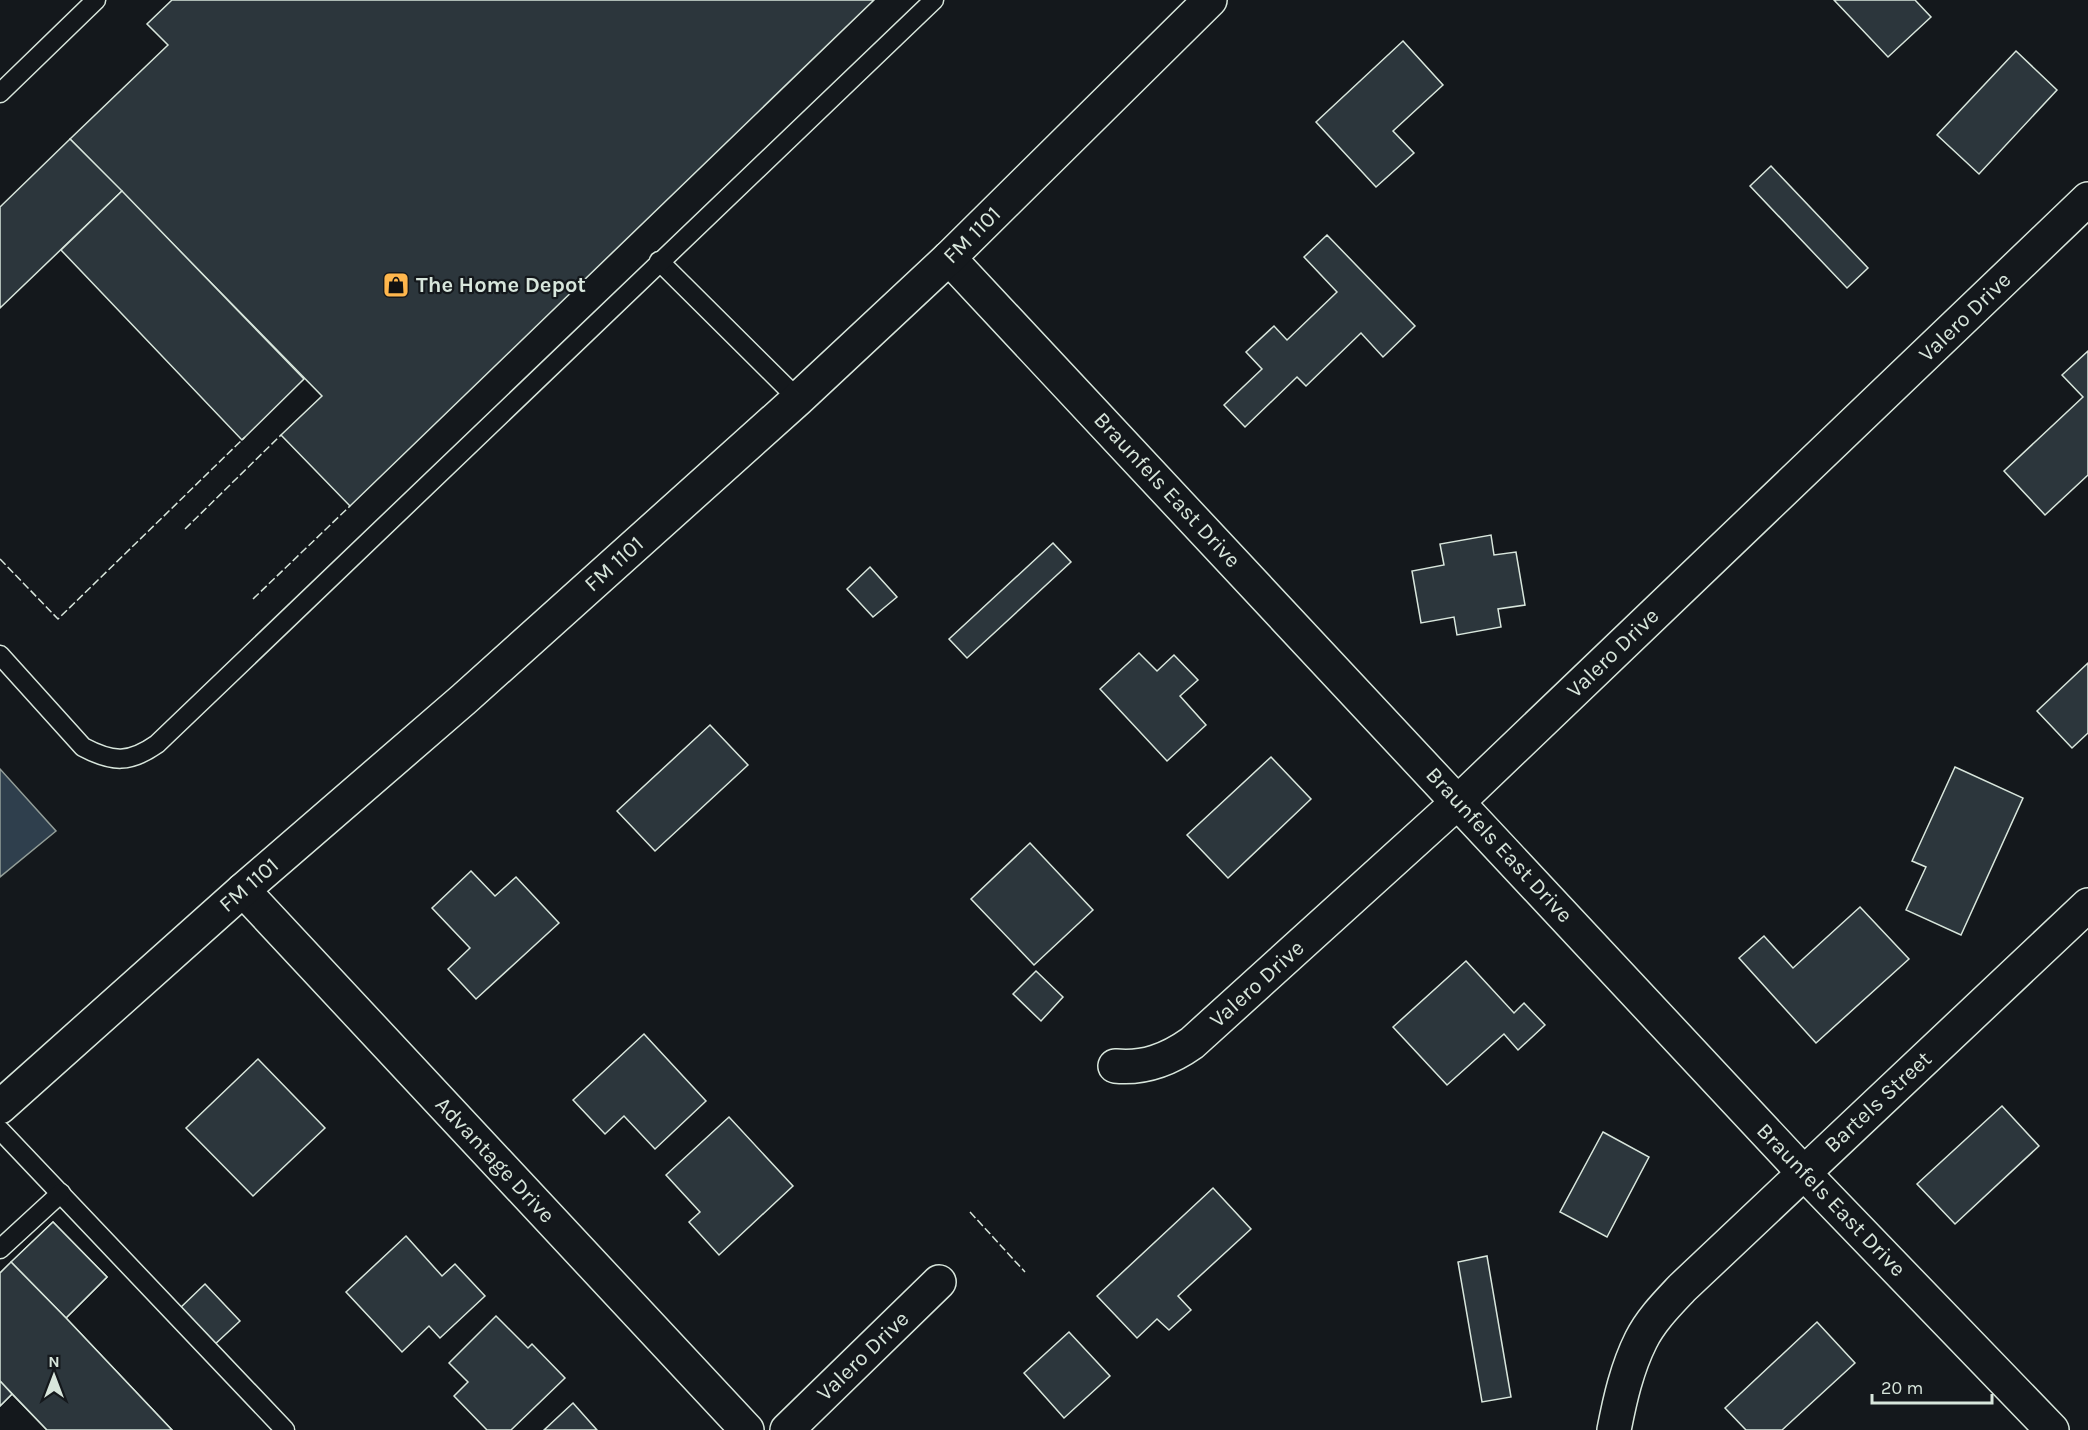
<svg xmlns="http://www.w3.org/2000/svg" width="2088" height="1430" font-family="Karla,sans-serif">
	<rect width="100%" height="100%" fill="#14181c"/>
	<polygon fill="#2f3f4d" stroke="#939e99" stroke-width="1.5" points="0,769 56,831 0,877"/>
	<g fill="#2c363c" stroke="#d8e6dc" stroke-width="1.5">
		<polygon points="172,0 874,0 350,506 281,435 322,396 70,139 168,45 147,24"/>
		<polygon points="1834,0 1915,0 1931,17 1888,57"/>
		<polygon points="1403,41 1443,85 1393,131 1414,153 1376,187 1316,122"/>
		<polygon points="2016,51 2057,90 1979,174 1937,135"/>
		<polygon points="70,139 122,191 0,308 0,207"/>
		<polygon points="1771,166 1868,268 1847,288 1750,186"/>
		<polygon points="122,191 304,379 242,440 61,250"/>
		<polygon points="1327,235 1415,326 1383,357 1361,333 1306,386 1297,377 1245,427 1224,405 1262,369 1246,352 1274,326 1287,340 1337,292 1304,257"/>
		<polygon points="2088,351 2088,475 2045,515 2004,471 2083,397 2062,375"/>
		<polygon points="1491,535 1494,555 1516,552 1525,605 1498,609 1501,627 1457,635 1454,617 1421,623 1412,571 1444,565 1440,544"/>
		<polygon points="1053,543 1071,562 967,658 949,639"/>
		<polygon points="870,567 897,597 873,617 847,589"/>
		<polygon points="1139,653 1157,671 1174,655 1198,680 1180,696 1206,725 1167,761 1100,689"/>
		<polygon points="2088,663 2088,733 2072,748 2037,711"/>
		<polygon points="710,725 748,765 655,851 617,811"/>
		<polygon points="1271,757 1311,799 1228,878 1187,835"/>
		<polygon points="1955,767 2023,798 1961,935 1906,910 1926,867 1912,861"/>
		<polygon points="1030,843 1093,910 1034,965 971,899"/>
		<polygon points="471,871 495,896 516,877 559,923 476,999 448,969 470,948 432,908"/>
		<polygon points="1860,907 1909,959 1816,1043 1739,958 1764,936 1793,968"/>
		<polygon points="1466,961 1514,1013 1524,1003 1545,1025 1518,1050 1504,1034 1447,1085 1393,1027"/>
		<polygon points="1036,971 1063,997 1041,1021 1013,994"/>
		<polygon points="644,1034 706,1101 655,1149 624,1116 605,1134 573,1100"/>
		<polygon points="258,1059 325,1128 253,1196 186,1128"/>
		<polygon points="2002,1106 2039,1146 1955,1224 1917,1184"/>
		<polygon points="729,1117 793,1186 719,1255 689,1222 700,1212 666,1175"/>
		<polygon points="1603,1132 1649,1157 1607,1237 1560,1212"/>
		<polygon points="1213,1188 1251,1229 1178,1296 1191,1310 1169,1330 1157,1319 1137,1338 1097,1296"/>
		<polygon points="53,1222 107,1277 66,1318 172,1430 47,1430 12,1394 0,1406 0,1273"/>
		<polygon points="53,1222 107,1277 66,1318 11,1262"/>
		<polygon points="406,1236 442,1276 455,1264 485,1296 440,1338 429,1326 402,1352 346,1292"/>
		<polygon points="1487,1256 1511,1397 1482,1402 1458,1262"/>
		<polygon points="11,1262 66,1318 172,1430 47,1430 0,1381 0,1273"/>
		<polygon points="205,1284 240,1321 213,1346 178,1310"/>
		<polygon points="496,1316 528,1348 532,1344 565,1378 511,1430 487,1430 454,1396 468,1382 449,1363"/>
		<polygon points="1817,1322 1855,1363 1782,1430 1746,1430 1725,1408"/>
		<polygon points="1069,1332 1110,1376 1064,1418 1024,1373"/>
		<polygon points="0,1381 12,1394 0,1406"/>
		<polygon points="573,1403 597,1430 544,1430"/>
	</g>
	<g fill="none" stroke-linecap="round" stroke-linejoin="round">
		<defs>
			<g id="service">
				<polyline points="0,93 96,0"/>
				<polyline points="659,261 798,399"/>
				<path d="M0,655L83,747C113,763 130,763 157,744L934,0"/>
				<polyline points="0,1130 285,1430"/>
				<polyline points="0,1249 61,1193"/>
			</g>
			<g id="minor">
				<polyline points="949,258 1803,1172 2052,1430"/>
				<polyline points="243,890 747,1430"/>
				<path d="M1115,1066C1144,1069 1168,1060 1192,1043L1459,801L2088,199"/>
				<polyline points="787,1430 939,1282"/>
				<path d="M1614,1430C1620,1399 1627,1368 1641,1340C1651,1320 1667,1304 1682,1288L2088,905"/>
			</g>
			<polyline id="secondary" points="0,1107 243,890 464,699 798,399 949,258 1210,0"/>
		</defs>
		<use href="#service" stroke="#d8e6dc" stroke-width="21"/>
		<use href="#minor" stroke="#d8e6dc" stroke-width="36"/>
		<use href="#secondary" stroke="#d8e6dc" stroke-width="36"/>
		<use href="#service" stroke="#14181c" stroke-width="18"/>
		<use href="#minor" stroke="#14181c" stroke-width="33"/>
		<use href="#secondary" stroke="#14181c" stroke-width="33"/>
		<g stroke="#d8e6dc" stroke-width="1.5" stroke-dasharray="8 3" stroke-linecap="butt">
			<polyline points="185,529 281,435"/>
			<polyline points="0,559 58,619 245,437"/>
			<polyline points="253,599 350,506"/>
			<polyline points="970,1212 1025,1272"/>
		</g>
	</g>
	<defs>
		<symbol id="shop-square" viewBox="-11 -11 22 22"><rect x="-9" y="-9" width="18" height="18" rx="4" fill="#ffb74d" stroke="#14181c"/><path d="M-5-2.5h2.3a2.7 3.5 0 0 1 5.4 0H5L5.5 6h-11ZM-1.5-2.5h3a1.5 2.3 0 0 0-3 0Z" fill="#111"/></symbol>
	</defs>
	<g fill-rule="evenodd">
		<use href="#shop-square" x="381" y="270" width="30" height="30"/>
	</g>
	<g text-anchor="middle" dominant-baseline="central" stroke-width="4.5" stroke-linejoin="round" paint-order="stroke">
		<g font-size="22" fill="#d8e6dc" stroke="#14181c">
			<text transform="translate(972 235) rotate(-45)">FM 1101</text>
			<text transform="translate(1965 317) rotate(-44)">Valero Drive</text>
			<text transform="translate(1167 490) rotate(47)">Braunfels East Drive</text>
			<text transform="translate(614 564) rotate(-42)">FM 1101</text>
			<text transform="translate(1613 653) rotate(-44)">Valero Drive</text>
			<text transform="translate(1499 845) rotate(47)">Braunfels East Drive</text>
			<text transform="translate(249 885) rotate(-41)">FM 1101</text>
			<text transform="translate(1257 984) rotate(-42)">Valero Drive</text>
			<text transform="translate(1878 1102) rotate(-43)">Bartels Street</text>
			<text transform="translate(495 1160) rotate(47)">Advantage Drive</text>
			<text transform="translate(1831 1200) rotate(46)">Braunfels East Drive</text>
			<text transform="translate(863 1356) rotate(-44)">Valero Drive</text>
		</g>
		<g font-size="22" font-weight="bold" fill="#d8e6dc" stroke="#14181c" text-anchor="start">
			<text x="416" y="285">The Home Depot</text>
		</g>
	</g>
	<g transform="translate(54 1376)" stroke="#14181c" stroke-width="4.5" paint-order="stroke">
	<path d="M0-4.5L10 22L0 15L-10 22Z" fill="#d8e6dc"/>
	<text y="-9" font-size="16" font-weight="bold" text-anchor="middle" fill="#d8e6dc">N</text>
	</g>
	<path d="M1872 1394v9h120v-9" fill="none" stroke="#d8e6dc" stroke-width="3"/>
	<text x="1881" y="1394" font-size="18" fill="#d8e6dc" stroke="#14181c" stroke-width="4.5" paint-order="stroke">20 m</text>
</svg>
